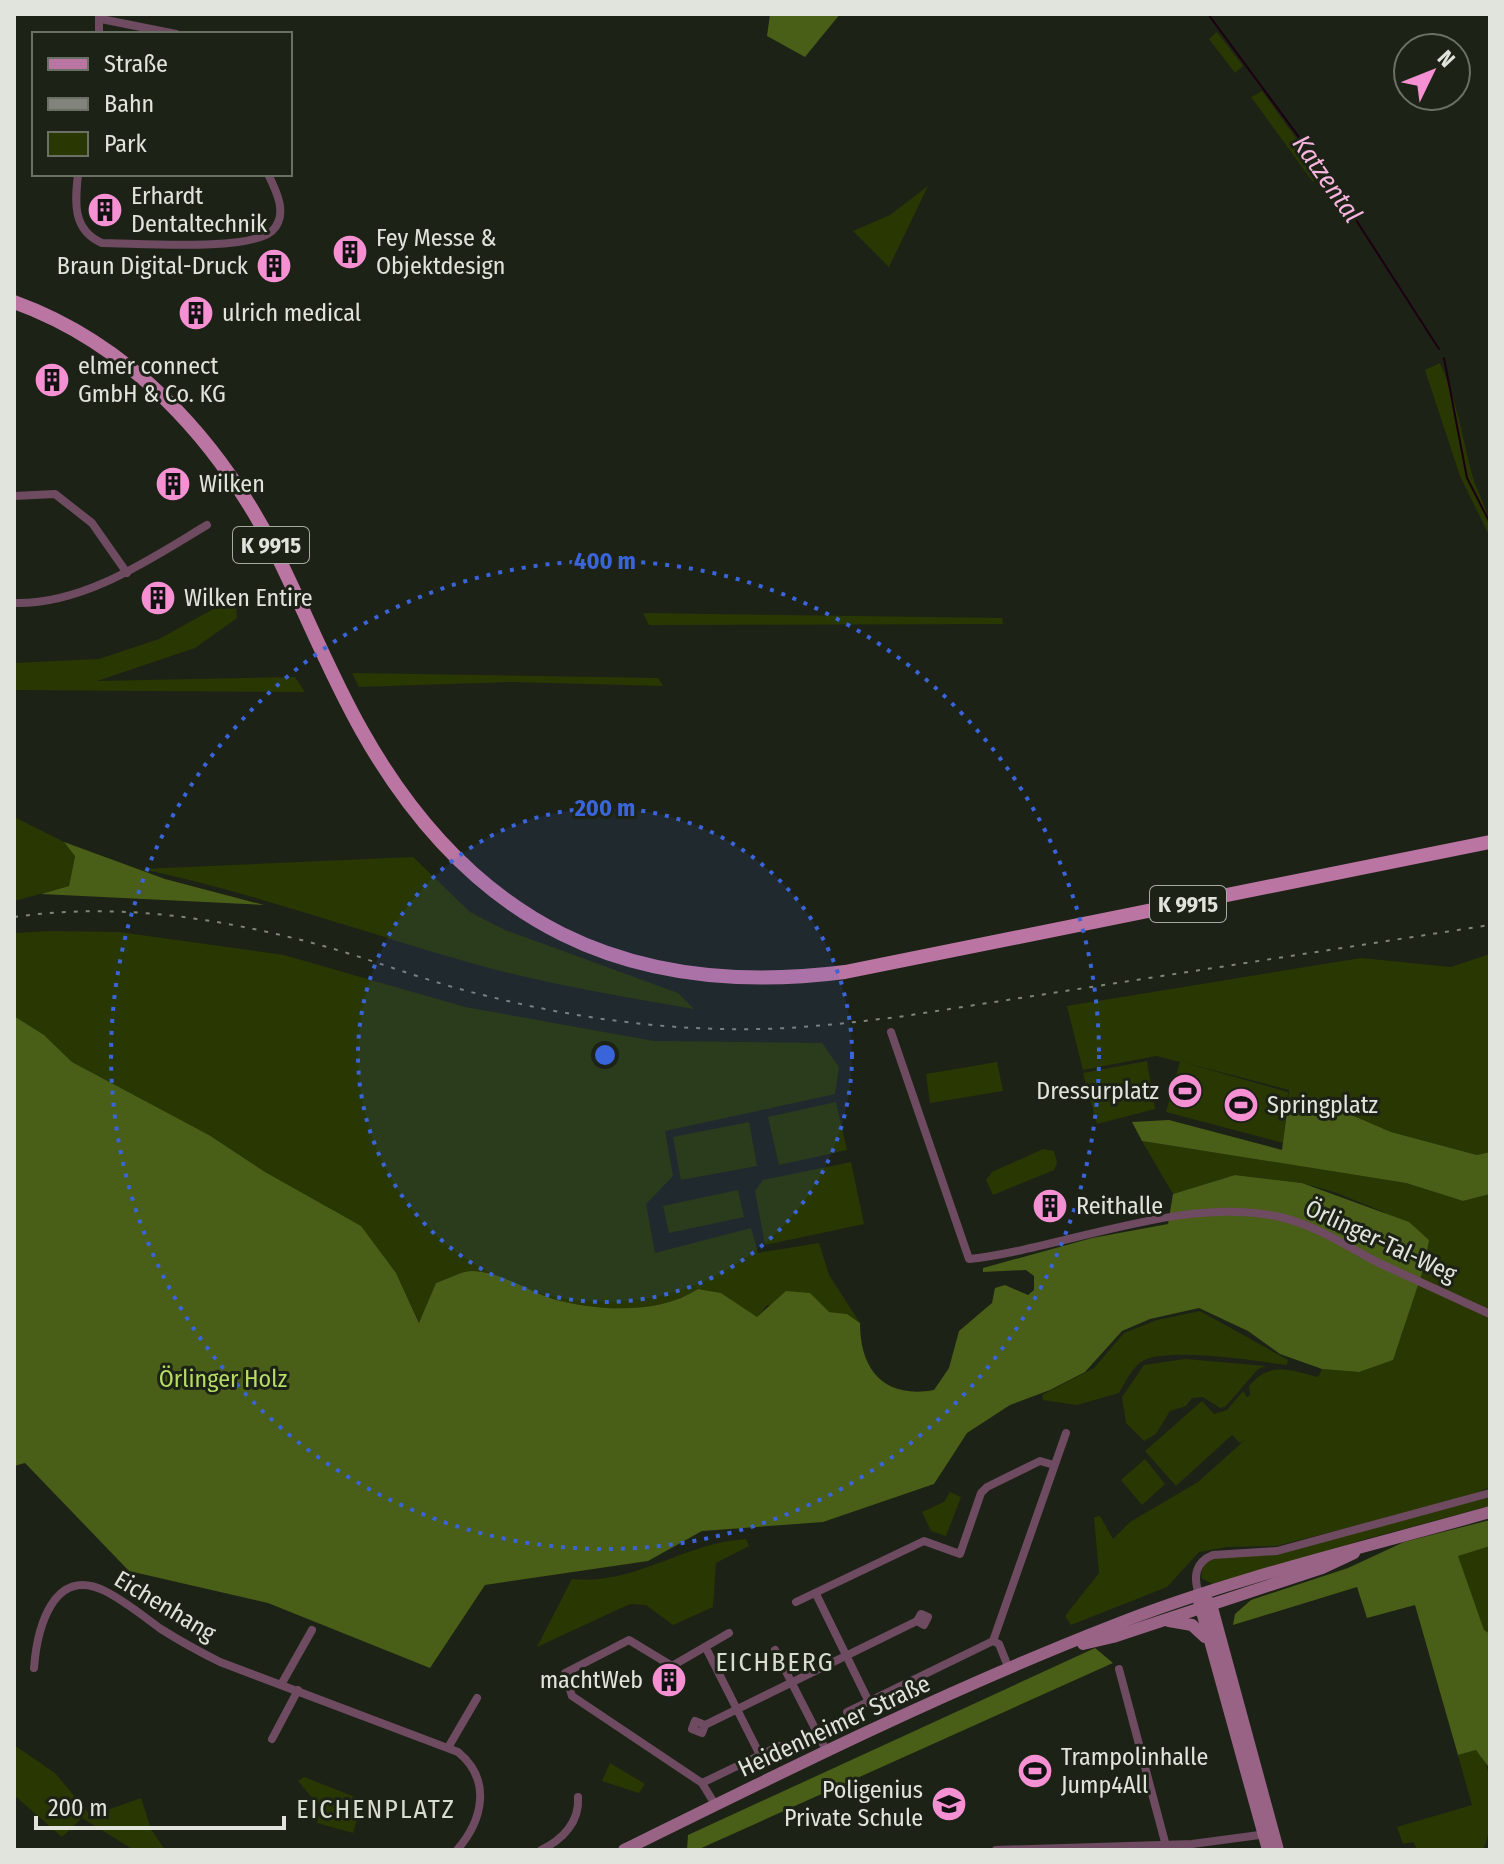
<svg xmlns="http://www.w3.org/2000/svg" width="1504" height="1864" font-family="'Fira Sans Condensed',sans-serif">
	<rect width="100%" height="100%" fill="#1d2216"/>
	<g fill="#293703">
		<polygon points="1217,32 1243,66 1235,73 1209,39"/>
		<polygon points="1262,91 1322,174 1313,182 1251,97"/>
		<polygon points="928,186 889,267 853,231 890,215"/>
		<path d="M1440,363C1456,398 1462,434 1471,471C1478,497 1490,508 1490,537L1460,476L1425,370Z"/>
		<polygon points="235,597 237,618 195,648 97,681 295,677 305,692 14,690 14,663 99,659 159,639"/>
		<polygon points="643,613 1002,618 1003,624 649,625"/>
		<polygon points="352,673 658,678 663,686 511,682 359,687"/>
		<polygon points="14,817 64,842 75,855 69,886 14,901"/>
		<path d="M413,857L470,912L505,930L678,993L694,1009C615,995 535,982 457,959C351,928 249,892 142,869Z"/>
		<path d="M49,931L119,932L284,955L465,1007L654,1041L822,1043L839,1067L835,1094L665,1131L673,1176L646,1204L655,1253L751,1228L758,1253L819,1243L829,1275L860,1323L847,1314L767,1305L757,1318L721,1293L698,1289C658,1315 597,1311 553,1299C527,1291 500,1271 471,1271C461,1271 446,1280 436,1283L420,1324L396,1273L265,1172L209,1135L72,1062L44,1035L14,1016V933Z"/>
		<polygon points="1490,954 1490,1152 1477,1155 1391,1132 1326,1104 1287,1111 1289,1090 1182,1062 1288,1092 1283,1143 1166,1112 1180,1062 1156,1056 1083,1070 1067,1006 1361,958 1451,967"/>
		<polygon points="1147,1061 1155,1109 1097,1124 1083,1073"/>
		<polygon points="997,1062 1003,1091 930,1103 926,1074"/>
		<polygon points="836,1102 847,1150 779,1165 768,1117"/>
		<polygon points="749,1122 757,1166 681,1180 673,1137"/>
		<path d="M1142,1141L1406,1183L1463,1201L1490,1194V1487L1465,1498L1276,1546L1227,1547L1199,1552L1167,1587L1071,1625L1065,1616L1099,1573L1094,1517L1100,1516L1113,1539L1130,1522L1198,1482L1246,1439L1240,1443L1232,1435L1176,1486L1145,1451L1202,1401L1214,1414L1227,1410L1243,1391L1247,1397L1250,1395L1249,1386C1270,1361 1290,1370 1318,1377L1322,1369L1359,1372L1402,1335L1404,1319L1424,1267L1384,1212L1334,1192L1302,1183L1235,1175L1173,1194Z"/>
		<polygon points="1043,1149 1054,1151 1057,1163 1054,1170 993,1195 986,1180 992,1172"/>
		<polygon points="851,1162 864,1224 765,1245 755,1191 763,1180"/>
		<polygon points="738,1190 744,1217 669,1233 663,1206"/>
		<path d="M1200,1311L1288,1360L1287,1365C1257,1361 1164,1346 1141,1362C1131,1369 1125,1383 1119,1393L1077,1405L1043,1400L1042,1395L1094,1368L1124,1333L1157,1320Z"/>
		<polygon points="1185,1359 1266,1366 1258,1369 1225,1407 1220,1408 1203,1397 1192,1398 1186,1406 1170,1411 1156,1434 1144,1441 1126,1423 1122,1397 1144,1365"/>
		<polygon points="1145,1459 1165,1484 1142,1505 1121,1480"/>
		<polygon points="950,1492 961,1497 946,1536 931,1531 922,1512 944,1502"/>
		<polygon points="1490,1497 1490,1506 1366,1539 1216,1586 1201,1578 1203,1565 1215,1558 1274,1554"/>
		<polygon points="1490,1526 1490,1693 1445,1539"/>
		<path d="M746,1539L749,1546L716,1563L713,1607L673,1625L646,1605L630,1604L537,1647L572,1579C634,1586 686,1542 746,1539Z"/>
		<polygon points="14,1745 55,1773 91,1816 141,1798 151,1829 165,1850 134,1850 82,1818 62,1837 14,1795"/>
		<path d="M1476,1750C1497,1763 1493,1831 1483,1850H1418L1413,1842L1403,1844L1397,1827L1472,1805L1458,1755Z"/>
		<polygon points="610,1763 645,1784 639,1793 602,1781"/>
		<polygon points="304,1777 363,1800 353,1833 317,1823 321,1808 298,1781"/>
	</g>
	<g fill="#495e16">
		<polygon points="770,14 840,14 805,57 767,36"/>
		<polygon points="64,842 165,879 264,905 41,894 69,886 75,856"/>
		<path d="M14,1016L44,1035L72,1062L209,1135L265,1172L361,1226L396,1273L419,1323L436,1283C446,1280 461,1271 471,1271C500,1271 527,1291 553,1299C597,1311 658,1315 698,1289L721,1293L757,1317L786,1291L810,1293L829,1312L847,1314L860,1323C860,1370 884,1399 934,1390L949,1368L959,1331L992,1303L995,1288L1005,1285L1028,1295L1034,1290V1276L1026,1270L983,1272V1268L1092,1238L1168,1224L1173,1194L1235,1175L1302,1183L1409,1222L1429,1240L1424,1267L1393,1360L1359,1372L1322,1369L1280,1354L1248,1331L1199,1308L1150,1319L1122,1331L1085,1372L1050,1390L1010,1405L967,1433L934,1484L823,1522L702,1531L648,1561L485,1585L430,1668L268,1603L129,1571L25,1463L14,1466Z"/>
		<polygon points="1326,1104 1391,1132 1477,1155 1490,1152 1490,1194 1463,1201 1406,1183 1142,1141 1132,1122 1169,1120 1282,1150 1287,1111"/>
		<polygon points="1490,1520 1490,1546 1458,1556 1484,1630 1490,1634 1490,1769 1476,1750 1458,1755 1415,1605 1367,1618 1357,1587 1233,1625 1235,1614 1251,1600 1348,1568 1404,1542"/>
		<polygon points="1095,1648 1113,1663 697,1850 687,1850 688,1835"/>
	</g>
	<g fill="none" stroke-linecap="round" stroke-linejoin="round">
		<g stroke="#1b0012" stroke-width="2">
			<polyline points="1208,14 1329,178 1439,349"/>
			<polyline points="1444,358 1467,478 1490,523"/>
		</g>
		<g stroke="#6e4b61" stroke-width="8">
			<polyline points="101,19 176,34"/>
			<polyline points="99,34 99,15"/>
			<path d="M78,174C75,202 72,230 102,243C137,243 248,252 272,231C289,215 276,190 268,174"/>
			<polyline points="14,496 55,494 92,523 127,573"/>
			<path d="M14,603C84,605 150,559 207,525"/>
			<path d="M891,1032L969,1259C1067,1248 1182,1195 1280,1217C1318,1226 1346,1246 1379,1263C1416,1280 1453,1297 1490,1314"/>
			<polyline points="816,1594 868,1700"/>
			<path d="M1199,1594C1193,1577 1195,1562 1213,1555L1277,1551L1490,1493"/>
			<polyline points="796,1602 924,1541 960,1554 981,1493 987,1487 1040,1461 1054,1465"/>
			<polyline points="993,1641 999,1644 1009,1669"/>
			<polyline points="775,1650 827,1752"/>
			<path d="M34,1668C37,1629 53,1565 105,1591C125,1601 143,1616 161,1629C180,1641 200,1652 220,1662L458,1752C492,1780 483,1820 457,1850"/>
			<polyline points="1119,1669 1166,1846"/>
			<polyline points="282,1683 312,1630"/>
			<polyline points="847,1712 993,1641 1066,1433"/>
			<polyline points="705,1725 695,1721 692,1729 702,1733 705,1725 917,1621 921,1614 928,1617 924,1625 917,1621"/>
			<polyline points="272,1739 298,1690"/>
			<polyline points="449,1746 477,1698"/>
			<polyline points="760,1755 779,1746"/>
			<polyline points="702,1783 760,1755 706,1648"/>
			<polyline points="716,1806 702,1783 572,1696 565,1673 629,1640 672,1666 729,1633"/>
			<path d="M541,1850C562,1840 580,1822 578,1797"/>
			<polyline points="996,1850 1192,1844 1267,1834"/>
		</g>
		<g stroke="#996386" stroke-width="12">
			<polyline points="1206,1600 1211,1604 1278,1850"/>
			<polyline points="1199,1601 1268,1850"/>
			<polyline points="1169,1621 1192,1625 1205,1637"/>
			<polyline points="1083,1644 1113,1637 1322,1568 1354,1553"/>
			<path d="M624,1850C784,1771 947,1690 1114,1625C1236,1577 1363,1548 1490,1512"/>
		</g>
		<path stroke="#bb75a2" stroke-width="14" d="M14,302C130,344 216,438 272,545C303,606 328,671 362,731C470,923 626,1000 845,972L1490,842"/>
		<path stroke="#80847a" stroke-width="2" stroke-dasharray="4 8" stroke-linecap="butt" d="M14,917C117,902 220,918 320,945C374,960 428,982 483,995C589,1022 704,1036 814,1026C842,1024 870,1020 898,1017L1490,925"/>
	</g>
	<circle cx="605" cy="1055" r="247" fill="#3a64d9" fill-opacity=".12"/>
	<g fill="none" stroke="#3a64d9" stroke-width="4" stroke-dasharray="4 8">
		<circle cx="605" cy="1055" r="247"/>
		<circle cx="605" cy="1055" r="494"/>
	</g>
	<defs>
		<symbol id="building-disc" viewBox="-11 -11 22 22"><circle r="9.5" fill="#f591d2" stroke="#1d2216"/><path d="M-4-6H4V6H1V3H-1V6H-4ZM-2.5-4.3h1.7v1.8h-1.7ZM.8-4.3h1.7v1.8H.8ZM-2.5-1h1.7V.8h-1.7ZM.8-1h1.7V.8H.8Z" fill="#111"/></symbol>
		<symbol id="stadium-disc" viewBox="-11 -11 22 22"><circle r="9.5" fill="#f591d2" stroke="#1d2216"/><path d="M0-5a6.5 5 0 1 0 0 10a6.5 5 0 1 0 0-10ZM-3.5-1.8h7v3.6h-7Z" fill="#111"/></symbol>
		<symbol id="school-disc" viewBox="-11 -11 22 22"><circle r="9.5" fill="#f591d2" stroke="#1d2216"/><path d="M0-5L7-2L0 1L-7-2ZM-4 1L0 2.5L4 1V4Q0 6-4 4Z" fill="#111"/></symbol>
	</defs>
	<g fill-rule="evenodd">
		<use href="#building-disc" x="85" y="190" width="40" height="40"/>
		<use href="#building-disc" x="330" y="232" width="40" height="40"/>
		<use href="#building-disc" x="254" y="246" width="40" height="40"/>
		<use href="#building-disc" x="176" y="293" width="40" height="40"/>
		<use href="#building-disc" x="32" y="360" width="40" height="40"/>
		<use href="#building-disc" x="153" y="464" width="40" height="40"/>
		<use href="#building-disc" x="138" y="578" width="40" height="40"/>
		<use href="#stadium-disc" x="1165" y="1071" width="40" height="40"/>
		<use href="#stadium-disc" x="1221" y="1085" width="40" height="40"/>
		<use href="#building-disc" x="1030" y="1186" width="40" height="40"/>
		<use href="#building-disc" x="649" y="1660" width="40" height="40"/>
		<use href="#stadium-disc" x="1015" y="1751" width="40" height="40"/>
		<use href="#school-disc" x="929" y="1784" width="40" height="40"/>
	</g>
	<g text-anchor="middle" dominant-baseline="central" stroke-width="6" stroke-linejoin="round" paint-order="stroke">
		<g fill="#1d2216" stroke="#a6aaa1" stroke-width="2">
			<rect x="233" y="527" width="76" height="36" rx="6"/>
			<rect x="1150" y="886" width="76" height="36" rx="6"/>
		</g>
		<g font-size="22" font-weight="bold" fill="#e1e4dc">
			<text x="271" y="545">K 9915</text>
			<text x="1188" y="904">K 9915</text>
		</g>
		<g font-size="24" fill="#e1e4dc" stroke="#1d2216" text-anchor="start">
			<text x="131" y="196">Erhardt<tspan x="131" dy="28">Dentaltechnik</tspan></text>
			<text x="376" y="238">Fey Messe &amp;<tspan x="376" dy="28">Objektdesign</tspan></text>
			<text x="248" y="266" text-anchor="end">Braun Digital-Druck</text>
			<text x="222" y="313">ulrich medical</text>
			<text x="78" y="366">elmer connect<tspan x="78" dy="28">GmbH &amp; Co. KG</tspan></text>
			<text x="199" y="484">Wilken</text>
			<text x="184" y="598">Wilken Entire</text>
			<text x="1159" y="1091" text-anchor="end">Dressurplatz</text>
			<text x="1267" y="1105">Springplatz</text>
			<text x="1076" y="1206">Reithalle</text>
			<text x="643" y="1680" text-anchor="end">machtWeb</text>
			<text x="1061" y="1757">Trampolinhalle<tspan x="1061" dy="28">Jump4All</tspan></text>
			<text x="923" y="1790" text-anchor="end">Poligenius<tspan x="923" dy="28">Private Schule</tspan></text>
		</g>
		<g font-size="24" fill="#e1e4dc" stroke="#1d2216">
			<text transform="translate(1381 1241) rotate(25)">Örlinger-Tal-Weg</text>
			<text transform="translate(165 1606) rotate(31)">Eichenhang</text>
			<text transform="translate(834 1726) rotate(-25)">Heidenheimer Straße</text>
		</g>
		<g font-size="24" fill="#b6dc64" stroke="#1d2216">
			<text x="223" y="1379">Örlinger Holz</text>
		</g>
		<g font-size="26" font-style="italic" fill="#f7b5de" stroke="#1d2216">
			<text transform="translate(1327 179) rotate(55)">Katzental</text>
		</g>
		<g font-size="26" letter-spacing="2" fill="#d7ddce" stroke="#1d2216">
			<text x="775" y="1662">EICHBERG</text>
			<text x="376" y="1809">EICHENPLATZ</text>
		</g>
	</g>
	<circle cx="605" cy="1055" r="12" fill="#3a64d9" stroke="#1d2216" stroke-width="4"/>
	<g font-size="24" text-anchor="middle" font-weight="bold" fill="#3a64d9" stroke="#1d2216" stroke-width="6" stroke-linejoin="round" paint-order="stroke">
		<text x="605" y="569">400 m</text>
		<text x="605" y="816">200 m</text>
	</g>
	<rect width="1504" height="1864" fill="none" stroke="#e1e4dc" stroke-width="32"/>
	<rect x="32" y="32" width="260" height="144" fill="#1d2216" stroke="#6b7065" stroke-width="2"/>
	<rect x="48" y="58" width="40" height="12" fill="#bb75a2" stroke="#6b7065" stroke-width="2"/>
	<text x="104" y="72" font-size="24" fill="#e1e4dc">Straße</text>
	<rect x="48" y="98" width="40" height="12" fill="#80847a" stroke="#6b7065" stroke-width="2"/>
	<text x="104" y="112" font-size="24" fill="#e1e4dc">Bahn</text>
	<rect x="48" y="132" width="40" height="24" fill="#293703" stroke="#6b7065" stroke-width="2"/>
	<text x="104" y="152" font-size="24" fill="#e1e4dc">Park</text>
	<g transform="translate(1432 72) rotate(47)"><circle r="38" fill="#1d2216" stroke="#6b7065" stroke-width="2"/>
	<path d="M0-6L14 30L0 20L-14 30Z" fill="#f591d2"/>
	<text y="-12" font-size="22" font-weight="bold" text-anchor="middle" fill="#e1e4dc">N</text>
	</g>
	<path d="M36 1816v12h248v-12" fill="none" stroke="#e1e4dc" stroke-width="4"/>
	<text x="48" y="1816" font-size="24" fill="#e1e4dc" stroke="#1d2216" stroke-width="6" paint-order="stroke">200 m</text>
</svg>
